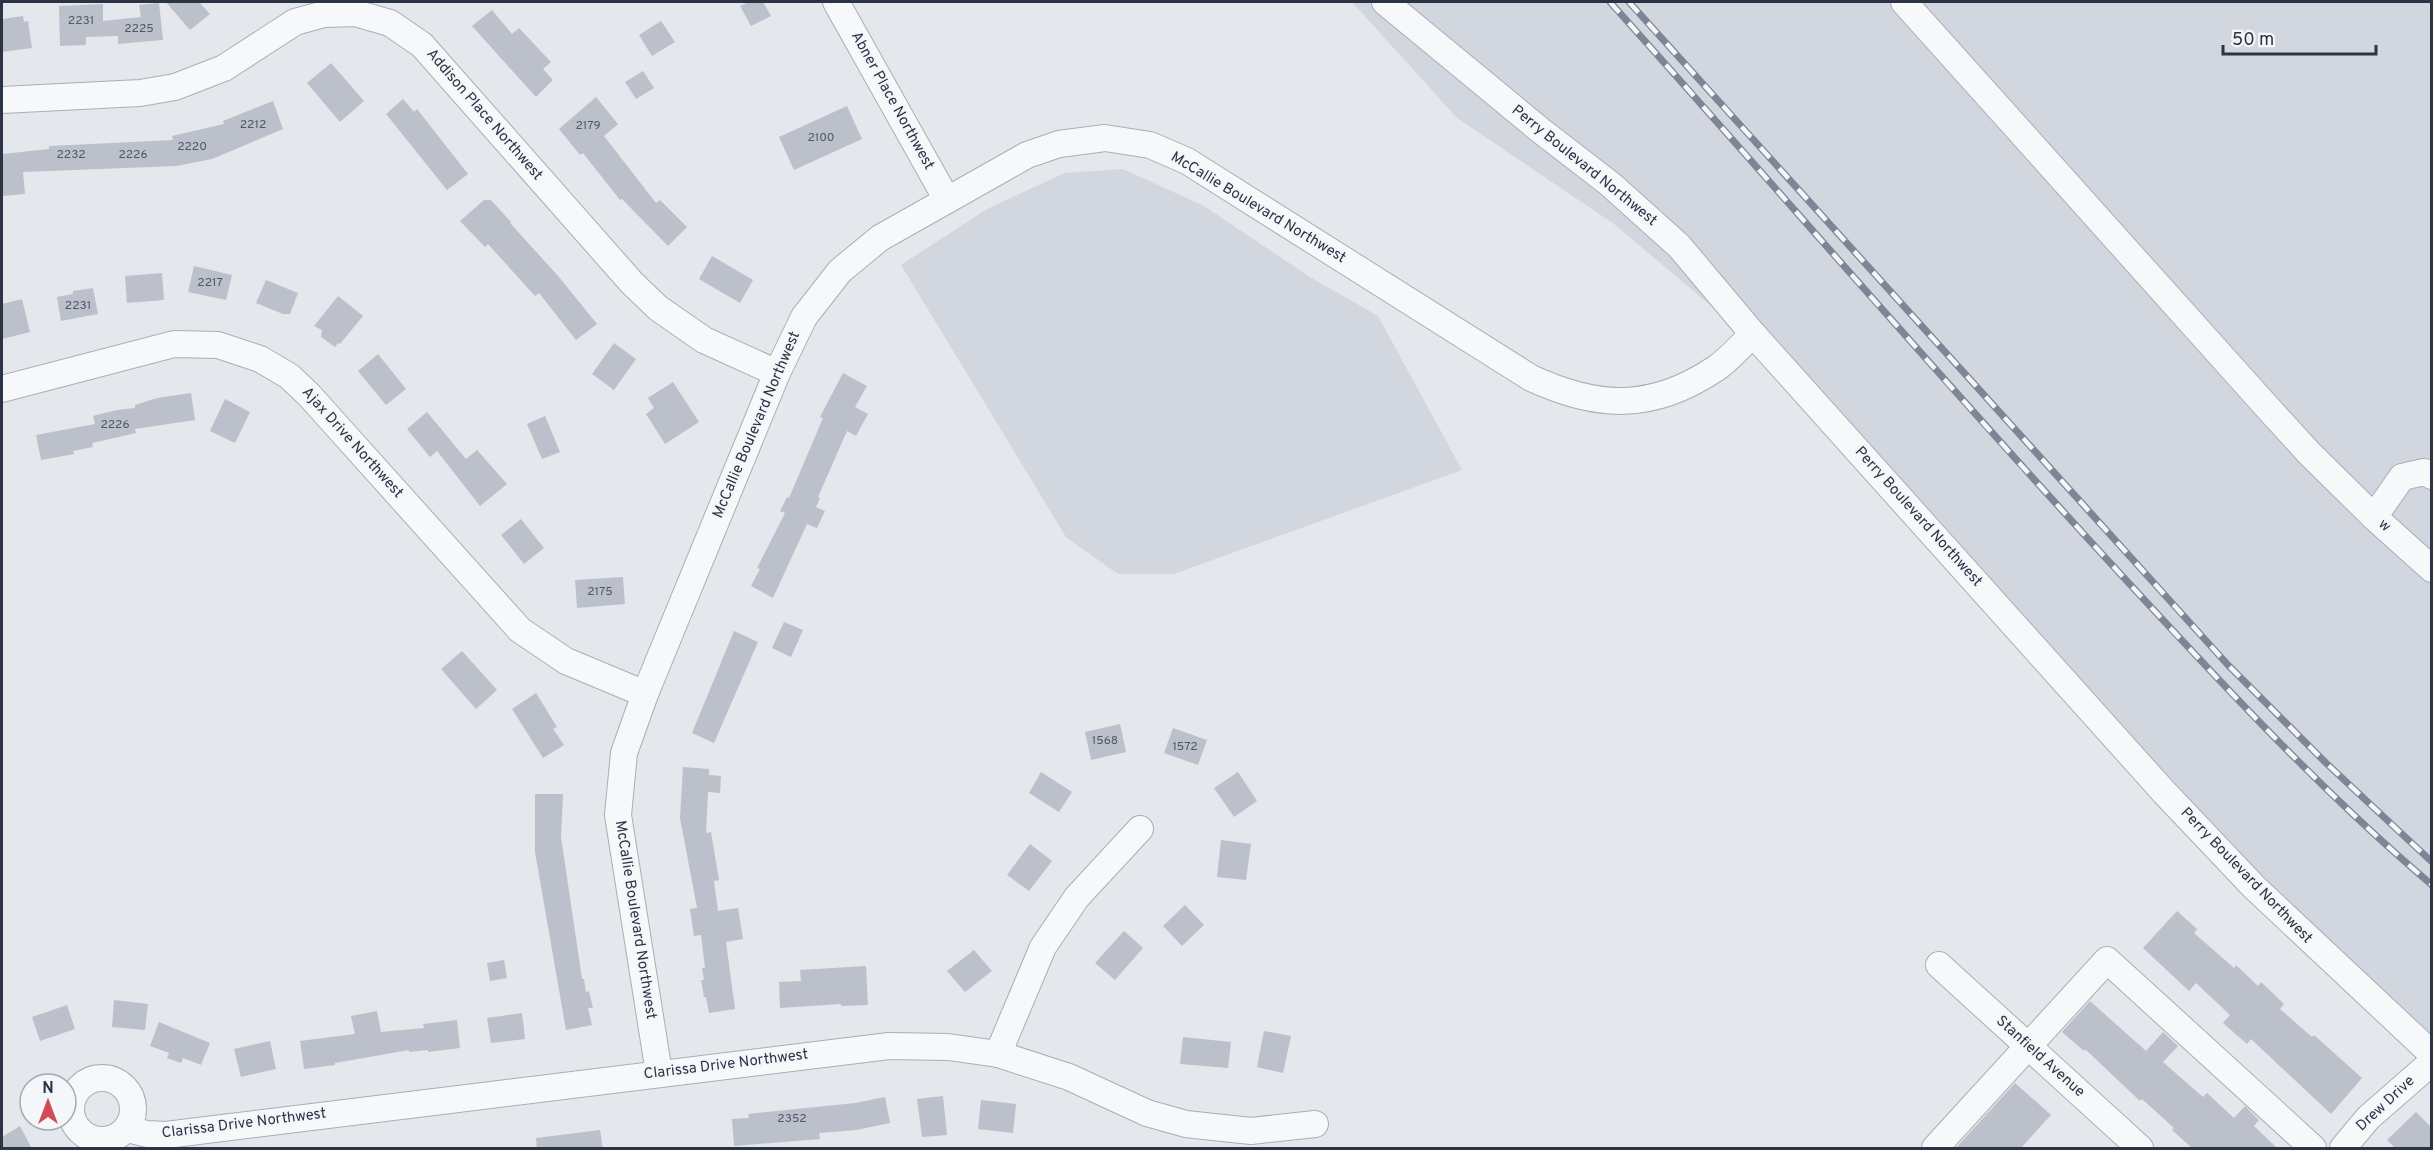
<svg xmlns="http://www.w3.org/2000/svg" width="2433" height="1150" font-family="Overpass,sans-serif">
	<rect width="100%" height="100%" fill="#e4e7ec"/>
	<g fill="#d2d6de">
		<polygon points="1352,2 2431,2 2431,1062 1774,359 1614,224 1457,118"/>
		<polygon points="1123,169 1204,206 1310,277 1378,316 1462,470 1174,574 1118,574 1066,537 901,265 987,209 1065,173"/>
	</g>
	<g fill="#bbc0ca">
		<polygon points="166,2 199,2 210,14 190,30"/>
		<polygon points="749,2 763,2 771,16 751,26 740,6"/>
		<polygon points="159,3 163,40 118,44 118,36 86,37 86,45 60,46 59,6 103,4 103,21 141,17 139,5"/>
		<polygon points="492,10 512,34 519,28 551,62 543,69 553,80 536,97 472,26"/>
		<polygon points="23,16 24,22 28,21 32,48 2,52 2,19"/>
		<polygon points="661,21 675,42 652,56 639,35"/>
		<polygon points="331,63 364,101 340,122 307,83"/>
		<polygon points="643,71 654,88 636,99 625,82"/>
		<polygon points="596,97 618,124 604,136 656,203 660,200 687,227 668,246 622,199 620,200 583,153 580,155 559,129"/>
		<polygon points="403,99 414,112 417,109 468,174 447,190 386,114"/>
		<polygon points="273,101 283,129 212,159 176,166 23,172 25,194 2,196 2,154 49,149 49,146 173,140 172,136 224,124 223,121"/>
		<polygon points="847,106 862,139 794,170 779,137"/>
		<polygon points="484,200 491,200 511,222 510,223 559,277 597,324 576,340 539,293 535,296 488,244 485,247 460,221"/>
		<polygon points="712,256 753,280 740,303 699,279"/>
		<polygon points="194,266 232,275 226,300 188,292"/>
		<polygon points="162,273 164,300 127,303 125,276"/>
		<polygon points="266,280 298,293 290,314 283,314 256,303"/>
		<polygon points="93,288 98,314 61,321 57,297 73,294 73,291"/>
		<polygon points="338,296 363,316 340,344 338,343 335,347 321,337 322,330 314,326"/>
		<polygon points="22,299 30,332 2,339 2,304"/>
		<polygon points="614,343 636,359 614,390 592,374"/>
		<polygon points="378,354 406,389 386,405 358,371"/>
		<polygon points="843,373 867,386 855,407 868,414 856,436 847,431 818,497 820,498 816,507 825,511 817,528 807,524 773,598 751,586 760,569 757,568 785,513 780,511 787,497 789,498 823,418 820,417"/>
		<polygon points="673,382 699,422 665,444 646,414 654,408 648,398"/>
		<polygon points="191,393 195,420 135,429 136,433 92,443 93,447 73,451 74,454 41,460 36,435 95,424 93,416 117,410 135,408 135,405 157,398"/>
		<polygon points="225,399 250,412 235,443 210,431"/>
		<polygon points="427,412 466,459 477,450 507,484 480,506 437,451 430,457 407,429"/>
		<polygon points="545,416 560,452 542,459 527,424"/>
		<polygon points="521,519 544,548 524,564 501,535"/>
		<polygon points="623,577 625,604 577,608 575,580"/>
		<polygon points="784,622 803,630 791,657 772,648"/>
		<polygon points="734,631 758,642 714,743 692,733"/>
		<polygon points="462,651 497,690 476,709 441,669"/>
		<polygon points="536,693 557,727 553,729 564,745 543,758 512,709"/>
		<polygon points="1120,724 1126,752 1091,760 1085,732"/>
		<polygon points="1173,728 1207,740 1198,765 1164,753"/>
		<polygon points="683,767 709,769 709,775 721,776 720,793 708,792 706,833 711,832 719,880 714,881 718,911 738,908 743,939 726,942 735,1009 709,1013 706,997 704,997 701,980 704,980 702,968 705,968 701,935 694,936 690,909 697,908 680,818"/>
		<polygon points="1041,772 1072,792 1059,812 1029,793"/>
		<polygon points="1238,772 1257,801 1234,817 1214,788"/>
		<polygon points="535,794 563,794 561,837 582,979 584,979 586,992 589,991 593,1008 588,1008 592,1025 566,1030 535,852"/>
		<polygon points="1221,840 1251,844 1246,880 1217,877"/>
		<polygon points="1030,844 1052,861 1029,891 1007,875"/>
		<polygon points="1185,905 1204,925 1182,946 1163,926"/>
		<polygon points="2177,911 2197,929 2194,933 2234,968 2236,965 2258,986 2261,982 2284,1004 2280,1009 2312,1037 2314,1035 2362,1078 2331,1114 2251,1039 2247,1044 2223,1023 2230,1015 2196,983 2189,991 2143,948"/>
		<polygon points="1124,931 1143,948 1115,980 1095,963"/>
		<polygon points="974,950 992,971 965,992 947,971"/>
		<polygon points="504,960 507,978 490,981 487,963"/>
		<polygon points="866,966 868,1005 841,1006 841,1004 780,1008 779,982 801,981 800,970"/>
		<polygon points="114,1000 148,1004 145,1030 112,1027"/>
		<polygon points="2090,1001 2146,1051 2163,1032 2178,1046 2163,1062 2203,1097 2207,1093 2234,1118 2245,1106 2259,1120 2254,1126 2278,1149 2193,1149 2172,1130 2174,1128 2142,1099 2140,1101 2085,1049 2084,1051 2062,1032"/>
		<polygon points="67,1005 75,1029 40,1041 32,1017"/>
		<polygon points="377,1011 381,1032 424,1028 423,1024 457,1020 460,1048 428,1052 428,1050 409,1052 409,1050 335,1063 335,1065 304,1069 300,1041 355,1034 351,1016"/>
		<polygon points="522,1013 525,1039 491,1043 487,1018"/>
		<polygon points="159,1022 210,1043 201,1065 183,1058 181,1063 167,1058 169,1053 150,1046"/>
		<polygon points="1264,1031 1291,1036 1283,1073 1257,1067"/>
		<polygon points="1183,1037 1231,1042 1228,1068 1180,1064"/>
		<polygon points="270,1041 276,1069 241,1077 234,1049"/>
		<polygon points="2015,1083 2051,1115 2020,1149 1955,1149"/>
		<polygon points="943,1096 947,1135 922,1137 917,1099"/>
		<polygon points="885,1097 890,1123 856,1130 819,1133 820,1139 734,1146 732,1119 749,1118 748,1114 855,1103"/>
		<polygon points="981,1100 1016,1104 1013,1133 978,1129"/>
		<polygon points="2416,1112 2432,1128 2432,1149 2396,1149 2387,1140"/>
		<polygon points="20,1126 32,1149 2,1149 2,1137"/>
		<polygon points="600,1130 603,1149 537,1149 536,1138"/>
	</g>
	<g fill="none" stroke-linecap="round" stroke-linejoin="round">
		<defs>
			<g id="minor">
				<polyline points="836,2 947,200"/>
				<polyline points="1385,2 1540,130 1610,184 1679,246 1753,334 2163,791 2254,887 2432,1054"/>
				<polyline points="1904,2 2267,407 2309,453 2374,517"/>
				<polyline points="2,100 140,93 175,87 224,68 295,22 324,14 355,13 390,23 422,45 632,283 658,308 704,340 777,373"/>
				<polyline points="2,389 174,344 218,345 260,359 289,376 309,395 520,630 566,661 645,694"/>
				<polyline points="2432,476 2424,472 2402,477 2374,517 2432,569"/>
				<polyline points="1939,965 2140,1148"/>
				<polyline points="998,1054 1043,947 1077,897 1140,829"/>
				<path d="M659,1073L618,815L624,753L645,694L777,373L804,317L840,271L880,238L1027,155L1059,144L1105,138L1150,145L1187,161L1531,378C1598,409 1652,411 1715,369C1729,360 1741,345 1753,334"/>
				<circle cx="102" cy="1109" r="31"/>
				<polyline points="127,1129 147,1134 166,1135 889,1046 948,1047 998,1054 1069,1077 1147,1113 1186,1124 1251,1131 1315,1124"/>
				<polyline points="1935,1148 2107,960 2313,1148"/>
				<polyline points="2343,1148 2368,1118 2432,1062"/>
			</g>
		</defs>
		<use href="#minor" stroke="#a9aeb7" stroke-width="28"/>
		<use href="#minor" stroke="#f7f8fa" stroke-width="26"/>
		<defs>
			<g id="rail">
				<path d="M1610,2C1774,185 1935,372 2102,554C2207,668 2313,784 2432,885"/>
				<polyline points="1629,2 2228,665 2326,763 2432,862"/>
			</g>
		</defs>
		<use href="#rail" stroke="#7d8696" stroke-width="7"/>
		<use href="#rail" stroke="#f4f6f9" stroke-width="4.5" stroke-dasharray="14" stroke-linecap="butt"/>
	</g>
	<g text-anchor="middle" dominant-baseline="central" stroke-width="4.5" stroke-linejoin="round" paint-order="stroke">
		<g font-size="12" fill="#4f5766">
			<text x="81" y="21">2231</text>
			<text x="139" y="29">2225</text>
			<text x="253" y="125">2212</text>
			<text x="588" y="126">2179</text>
			<text x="821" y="138">2100</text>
			<text x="192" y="147">2220</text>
			<text x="71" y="155">2232</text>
			<text x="133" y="155">2226</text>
			<text x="210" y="283">2217</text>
			<text x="78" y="306">2231</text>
			<text x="115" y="425">2226</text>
			<text x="600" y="592">2175</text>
			<text x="1105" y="741">1568</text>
			<text x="1185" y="747">1572</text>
			<text x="792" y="1119">2352</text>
		</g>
		<g font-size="15" fill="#2b3445" stroke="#f4f6f9">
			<text transform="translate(892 101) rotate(61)">Abner Place Northwest</text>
			<text transform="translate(484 115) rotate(49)">Addison Place Northwest</text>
			<text transform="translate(1584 166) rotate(39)">Perry Boulevard Northwest</text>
			<text transform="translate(1258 208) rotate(31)">McCallie Boulevard Northwest</text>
			<text transform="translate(757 425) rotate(-67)">McCallie Boulevard Northwest</text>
			<text transform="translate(352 443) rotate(48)">Ajax Drive Northwest</text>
			<text transform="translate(1918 517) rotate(48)">Perry Boulevard Northwest</text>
			<text transform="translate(2384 526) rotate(42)">w</text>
			<text transform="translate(2246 876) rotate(46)">Perry Boulevard Northwest</text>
			<text transform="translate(635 920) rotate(81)">McCallie Boulevard Northwest</text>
			<text transform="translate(2040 1057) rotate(42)">Stanfield Avenue</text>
			<text transform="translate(726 1065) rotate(-7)">Clarissa Drive Northwest</text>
			<text transform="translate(2386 1104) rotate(-43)">Drew Drive</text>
			<text transform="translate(244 1124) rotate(-7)">Clarissa Drive Northwest</text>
		</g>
	</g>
	<rect width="2433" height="1150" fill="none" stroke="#2b3445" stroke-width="6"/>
	<g transform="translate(48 1102)"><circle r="28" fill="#f4f6f9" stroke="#a4a8b1" stroke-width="1.5"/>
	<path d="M0-4.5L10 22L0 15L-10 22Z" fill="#d1495b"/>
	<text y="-9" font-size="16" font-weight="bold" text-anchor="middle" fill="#2b3445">N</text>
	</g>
	<path d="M2223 45v9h153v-9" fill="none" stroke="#2b3445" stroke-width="3"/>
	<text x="2232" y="45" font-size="18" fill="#2b3445" stroke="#f4f6f9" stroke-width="4.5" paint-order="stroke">50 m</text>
</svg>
